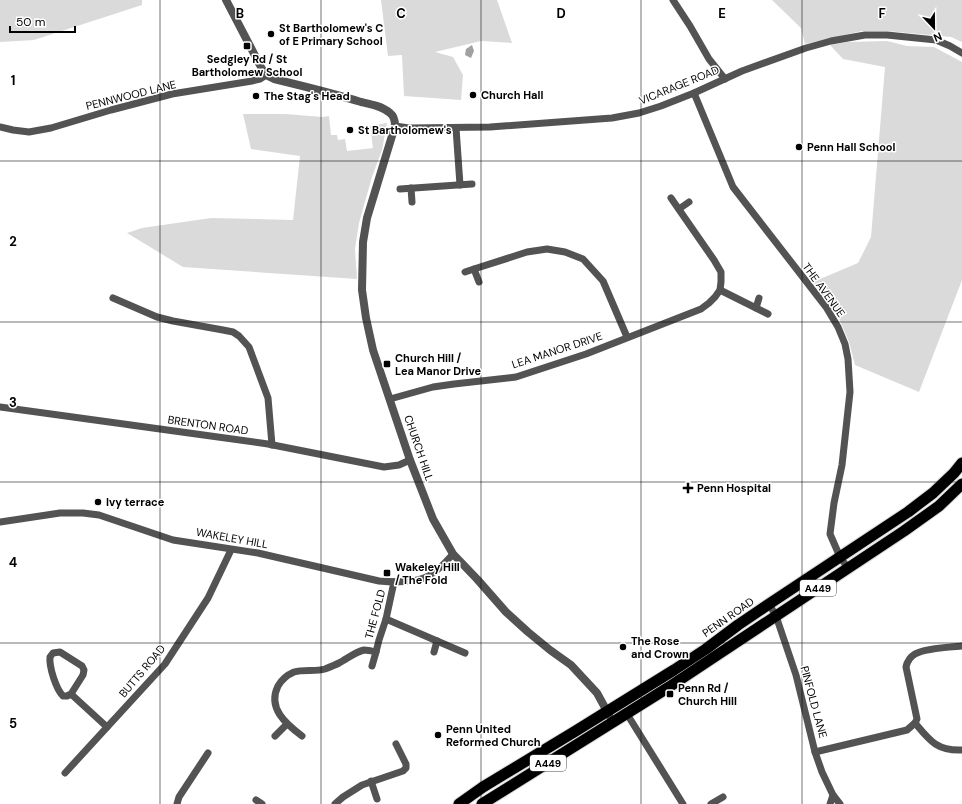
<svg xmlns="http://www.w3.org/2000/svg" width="962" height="804" font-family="'DM Sans',sans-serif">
	<rect width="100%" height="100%" fill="#fff"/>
	<g fill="#dadada">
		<polygon points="0,0 142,0 142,5 34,40 0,42"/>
		<polygon points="381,0 497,0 512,43 481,41 435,52 453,57 463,75 461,100 404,96 402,55 388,56"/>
		<polygon points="772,0 962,0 962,42 951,37 887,31 862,31 805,44 801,28"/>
		<polygon points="887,41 907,46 934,47 962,62 962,280 919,392 855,365 849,342 838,316 813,282 858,263 871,237 885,67 843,59 830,45 847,42"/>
		<polygon points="243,114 285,114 323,117 329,116 331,135 337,135 338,140 345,139 347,151 373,148 370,126 387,123 382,150 372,177 359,223 355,249 357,279 183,267 127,233 142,228 211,218 293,220 300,156 251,149"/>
	</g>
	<polygon fill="#a1a1a1" points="472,45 474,51 471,58 465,55 466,49"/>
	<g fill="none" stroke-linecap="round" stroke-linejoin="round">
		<defs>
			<g id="trunk">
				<polyline points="459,804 483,787 574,732 674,670 706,649 738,625 769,604 908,512 933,493 954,473 962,463"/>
				<polyline points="482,804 669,687 904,531 939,506 962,484"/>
			</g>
		</defs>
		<use href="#trunk" stroke="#dbdbdb" stroke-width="13"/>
		<g stroke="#535353" stroke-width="7">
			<polyline points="673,0 690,26 709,59 725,79"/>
			<polyline points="694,93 733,187 826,307 838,327 845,344 848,359 850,392 842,465 834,503 830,534 840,557 848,568"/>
			<polyline points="395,126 409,128 490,127 612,118 639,113 661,106 694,93 742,71 806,48 831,41 865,35 887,35 936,40 950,46 962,53"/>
			<polyline points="0,127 13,130 29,132 51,128 111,110 172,94 252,81 260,79 266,75"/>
			<polyline points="456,128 460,185"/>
			<polyline points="411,188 412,202"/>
			<polyline points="400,189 472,184"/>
			<polyline points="679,209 689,202"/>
			<polyline points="474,269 479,282"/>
			<polyline points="465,272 474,269 527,252 547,249 565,252 583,259 603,281 627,337"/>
			<polyline points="720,290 768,314"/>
			<polyline points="113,298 157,317 173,321 223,330 233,332 239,336 249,347 268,398 272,445"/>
			<polyline points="756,308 759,298"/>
			<polyline points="390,399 433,387 454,384 516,377 586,354 701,309 709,303 715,297 720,290 721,282 721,272 714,260 671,198"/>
			<polyline points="0,407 189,433 268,444 384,467 399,465 410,460"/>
			<path d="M0,522L60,513H83L99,515L173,540L258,553L379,581C391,582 412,583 424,578C436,573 445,563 453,554"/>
			<polyline points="769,604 776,616 796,675 815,752 822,772 833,795 840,804"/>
			<polyline points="386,619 465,653"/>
			<polyline points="376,652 379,640 386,619 394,582"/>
			<polyline points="434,652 437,641"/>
			<path d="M71,694L83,675L84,670L82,666L60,652L53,653L50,657C49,667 56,689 63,696H67L71,694L107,727"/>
			<polyline points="627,714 683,804"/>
			<path d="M915,723C930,741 937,751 962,750"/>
			<polyline points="275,736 287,724"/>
			<path d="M302,736C286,724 267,708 278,686C282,679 287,675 294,672C304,669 315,672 325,669C330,667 335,665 339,663C347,659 355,652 364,650C368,650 372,651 376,652L372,666"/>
			<path d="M815,752L907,730L915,723L917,719L906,667C907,662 910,657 915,654C925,648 950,647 962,646"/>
			<polyline points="65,773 165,664 208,598 231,550"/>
			<polyline points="371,781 377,799"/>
			<polyline points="256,800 262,804"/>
			<polyline points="177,804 179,797 208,753"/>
			<polyline points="335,804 343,797 362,785 403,771 406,768 406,764 396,744"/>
			<polyline points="711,804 723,797"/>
			<polyline points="830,804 833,795"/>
		</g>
		<path stroke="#535353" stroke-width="8" d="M226,0L262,69L266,75L274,79C303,86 332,93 361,102C370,104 382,106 390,113C394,116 395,121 395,126L367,218L363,242L362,290L366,318L373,350L410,460L433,519L453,554L477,579L506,612L528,632L550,650L571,665L597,693L609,715"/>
		<use href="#trunk" stroke="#000" stroke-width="11"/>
	</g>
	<path fill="none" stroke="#000" stroke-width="1" stroke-opacity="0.55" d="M160,0V804M321,0V804M481,0V804M641,0V804M802,0V804M0,161H962M0,322H962M0,482H962M0,643H962"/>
	<g fill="#000" stroke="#fff" stroke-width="1.5">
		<circle cx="271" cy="34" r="4"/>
		<rect x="243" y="42" width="8" height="8" rx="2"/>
		<circle cx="473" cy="95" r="4"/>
		<circle cx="256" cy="96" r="4"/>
		<circle cx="350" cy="130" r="4"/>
		<circle cx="799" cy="147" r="4"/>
		<rect x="383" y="360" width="8" height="8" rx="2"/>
		<path d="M686 482h4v4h4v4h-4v4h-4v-4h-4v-4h4z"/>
		<circle cx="98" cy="502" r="4"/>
		<rect x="383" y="569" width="8" height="8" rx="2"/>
		<circle cx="623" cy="647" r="4"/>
		<rect x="666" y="690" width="8" height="8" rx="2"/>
		<circle cx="438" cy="735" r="4"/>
	</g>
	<g text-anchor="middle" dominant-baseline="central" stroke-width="3" stroke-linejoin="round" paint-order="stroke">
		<g fill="#fff" stroke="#4c4c4c" stroke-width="1">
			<rect x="800" y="580" width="36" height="16" rx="3"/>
			<rect x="530" y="755" width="36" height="16" rx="3"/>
		</g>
		<g font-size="10" font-weight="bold" fill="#000">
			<text x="818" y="588">A449</text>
			<text x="548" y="763">A449</text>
		</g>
		<g font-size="11" font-weight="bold" fill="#000" stroke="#fff" text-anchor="start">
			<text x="279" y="28">St Bartholomew's C<tspan x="279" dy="13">of E Primary School</tspan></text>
			<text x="247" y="59" text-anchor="middle">Sedgley Rd / St<tspan x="247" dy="13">Bartholomew School</tspan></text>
			<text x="481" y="95">Church Hall</text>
			<text x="264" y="96">The Stag's Head</text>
			<text x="358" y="130">St Bartholomew's</text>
			<text x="807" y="147">Penn Hall School</text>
			<text x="395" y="358">Church Hill /<tspan x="395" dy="13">Lea Manor Drive</tspan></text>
			<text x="697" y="488">Penn Hospital</text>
			<text x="106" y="502">Ivy terrace</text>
			<text x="395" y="567">Wakeley Hill<tspan x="395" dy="13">/ The Fold</tspan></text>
			<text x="631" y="641">The Rose<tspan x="631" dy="13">and Crown</tspan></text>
			<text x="678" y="688">Penn Rd /<tspan x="678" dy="13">Church Hill</tspan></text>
			<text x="446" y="729">Penn United<tspan x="446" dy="13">Reformed Church</tspan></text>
		</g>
		<g font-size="11" fill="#000" stroke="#fff">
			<text transform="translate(679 85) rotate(-22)">VICARAGE ROAD</text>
			<text transform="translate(131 95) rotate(-14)">PENNWOOD LANE</text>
			<text transform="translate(824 290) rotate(54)">THE AVENUE</text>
			<text transform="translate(557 350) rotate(-18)">LEA MANOR DRIVE</text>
			<text transform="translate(208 425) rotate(8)">BRENTON ROAD</text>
			<text transform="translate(419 448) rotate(71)">CHURCH HILL</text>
			<text transform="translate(232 538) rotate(10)">WAKELEY HILL</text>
			<text transform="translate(375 614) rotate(-75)">THE FOLD</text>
			<text transform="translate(728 617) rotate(-35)">PENN ROAD</text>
			<text transform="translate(142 671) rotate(-50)">BUTTS ROAD</text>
			<text transform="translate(814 702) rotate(75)">PINFOLD LANE</text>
		</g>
	</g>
	<g font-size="13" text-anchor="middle" font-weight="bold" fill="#000" stroke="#fff" stroke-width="3" stroke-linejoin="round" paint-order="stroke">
		<text x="240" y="18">B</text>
		<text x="401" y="18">C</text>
		<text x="561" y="18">D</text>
		<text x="722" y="18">E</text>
		<text x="882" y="18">F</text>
		<text x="13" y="85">1</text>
		<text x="13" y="246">2</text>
		<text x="13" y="407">3</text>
		<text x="13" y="567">4</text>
		<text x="13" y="728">5</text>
	</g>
	<g transform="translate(934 28) rotate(158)" stroke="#ffffff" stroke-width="3" paint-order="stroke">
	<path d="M0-3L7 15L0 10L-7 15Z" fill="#000000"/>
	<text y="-6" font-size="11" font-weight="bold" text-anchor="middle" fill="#000000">N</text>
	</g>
	<path d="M10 26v6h65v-6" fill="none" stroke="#000000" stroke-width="2"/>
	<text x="16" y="26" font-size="12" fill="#000000" stroke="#ffffff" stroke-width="3" paint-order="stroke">50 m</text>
</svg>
